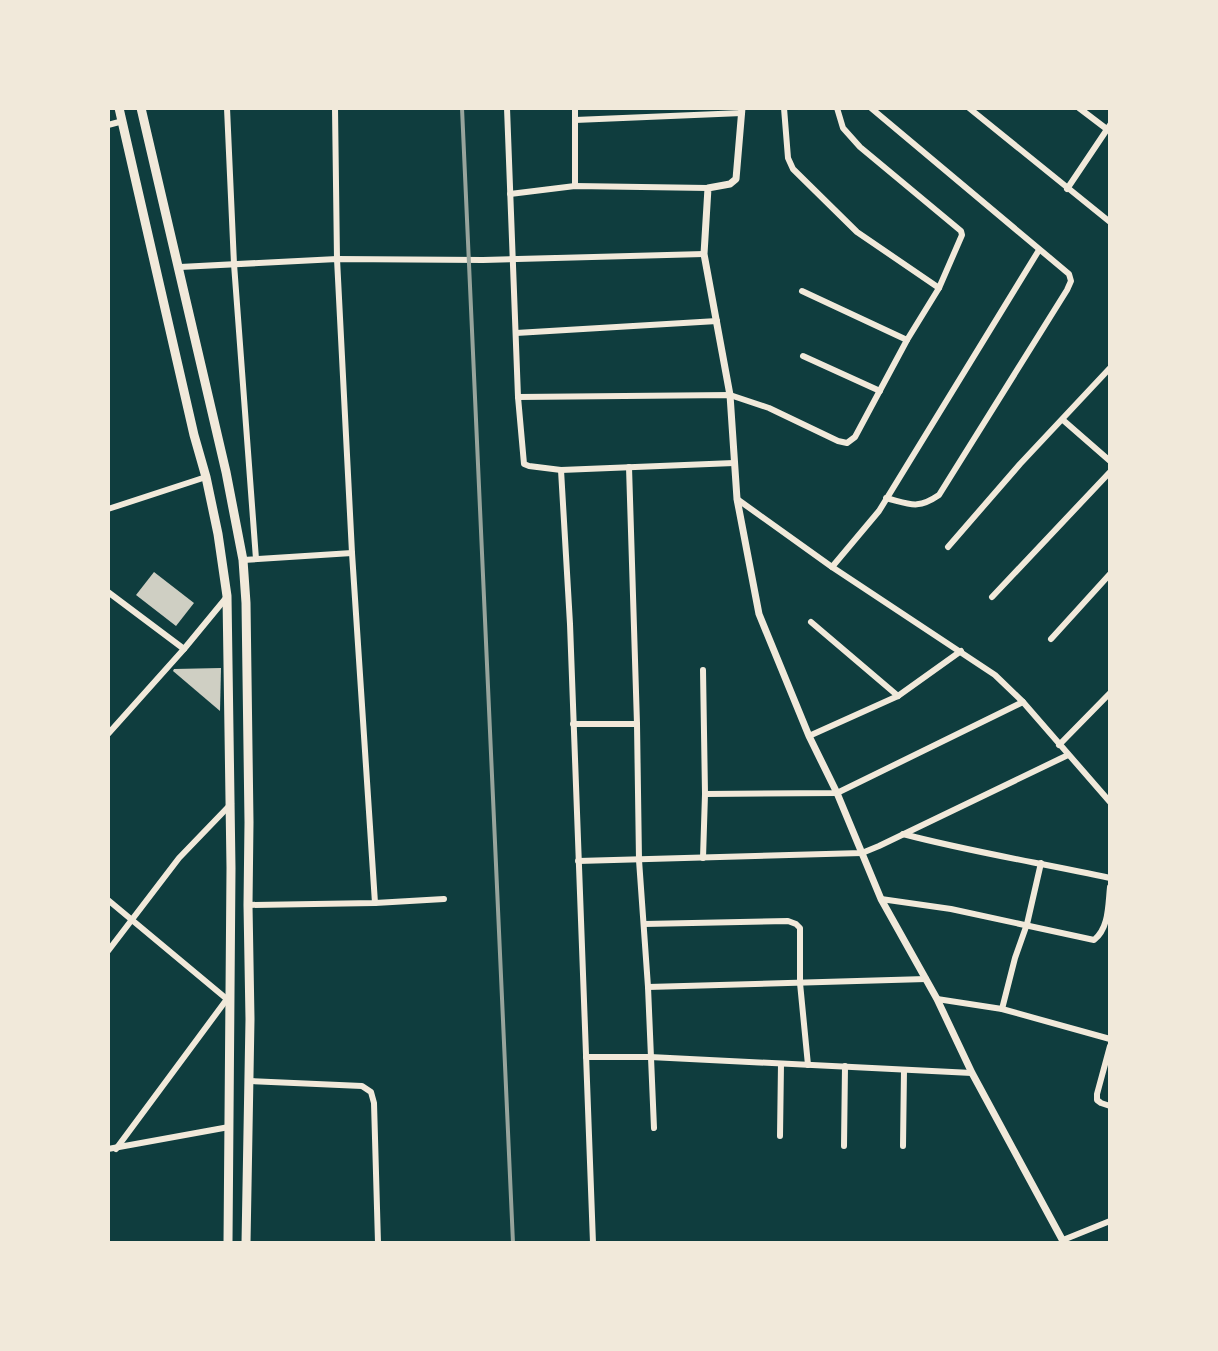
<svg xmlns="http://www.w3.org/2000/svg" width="1218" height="1351" font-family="'Open Sans',sans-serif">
	<rect width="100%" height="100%" fill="#0f3d3e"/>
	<g fill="#cfcfc3">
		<polygon points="154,572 194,603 176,626 136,595"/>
		<polygon points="221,668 220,711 173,671 174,669"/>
	</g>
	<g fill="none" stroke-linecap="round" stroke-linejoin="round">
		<g stroke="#f1e9da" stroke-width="6">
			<polyline points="227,108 234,264 256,559"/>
			<polyline points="507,108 518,397 524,464 529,466 561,470 734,463"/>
			<polyline points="575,108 575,186"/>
			<polyline points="784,108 788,158 793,169 857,232 939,288"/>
			<path d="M871,108L1069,274L1071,281L1067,290L939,495C917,510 910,504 886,498"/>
			<polyline points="969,108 1110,222"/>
			<polyline points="1079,108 1108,130"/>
			<polyline points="575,120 742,113"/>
			<polyline points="108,125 123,121"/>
			<polyline points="1067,189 1110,125"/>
			<polyline points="510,194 575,186 708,188"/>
			<polyline points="180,267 337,259 483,260 704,254"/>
			<polyline points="802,291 907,340"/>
			<polyline points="516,333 717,321"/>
			<polyline points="803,356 880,391"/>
			<polyline points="518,397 730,395 769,408 838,441 847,443 855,437 907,340 939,288 962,235 961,231 860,147 843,128 837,108"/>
			<polyline points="1063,420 1110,461"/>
			<polyline points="629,467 637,724 639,860 648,987 654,1128"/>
			<polyline points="561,470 570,624 593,1243"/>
			<polyline points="737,499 832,567 995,675 1023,702 1110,802"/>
			<polyline points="108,509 206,477"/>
			<polyline points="948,547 1020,464 1110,368"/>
			<polyline points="243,560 352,553"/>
			<polyline points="832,567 879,511 1039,250"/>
			<polyline points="108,592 184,649"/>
			<polyline points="992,597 1110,472"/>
			<polyline points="811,622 898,696"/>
			<polyline points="1051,639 1110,574"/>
			<polyline points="573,724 637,724"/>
			<polyline points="108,734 184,649 226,598"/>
			<polyline points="809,736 898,696 961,651"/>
			<polyline points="1059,745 1110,693"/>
			<polyline points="705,794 837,793 1023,702"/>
			<path d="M903,834C971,852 1041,863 1110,878"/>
			<polyline points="703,858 705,794 703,670"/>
			<polyline points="578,861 862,853 879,846 1068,755"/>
			<path d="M881,899L951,909L1094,940C1109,928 1108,906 1110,887"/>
			<polyline points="108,900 228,1000"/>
			<polyline points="375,903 444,899"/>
			<polyline points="248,905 375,903 352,553 337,259 335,108"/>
			<polyline points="644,924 788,921 796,924 800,928 800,983 808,1065"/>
			<polyline points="108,951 179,858 231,804"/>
			<polyline points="648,987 926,979"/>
			<polyline points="937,999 1002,1009 1110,1039"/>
			<polyline points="1002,1009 1015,958 1027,924 1041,863"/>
			<polyline points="1110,1046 1097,1094 1097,1100 1101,1103 1110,1106"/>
			<polyline points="586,1057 650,1057 972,1073"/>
			<polyline points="249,1081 362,1086 371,1092 374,1103 378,1243"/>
			<polyline points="780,1136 781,1064"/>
			<polyline points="844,1146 845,1066"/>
			<polyline points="903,1146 904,1070"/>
			<polyline points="108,1149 229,1127"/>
			<polyline points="116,1149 227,999"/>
			<polyline points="1063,1240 1110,1221"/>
		</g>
		<polyline stroke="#f1e9da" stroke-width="7" points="742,108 736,179 730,184 708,188 704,254 730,395 737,499 759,614 809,736 837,793 881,899 937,999 972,1073 1064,1243"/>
		<g stroke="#f1e9da" stroke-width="9">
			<polyline points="119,108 194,435 206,477 218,534 227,596 231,868 228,1243"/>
			<polyline points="141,108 226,472 243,560 246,603 249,822 248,905 250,1019 246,1243"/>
		</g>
		<polyline stroke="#97a49c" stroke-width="4" points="462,108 513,1243"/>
	</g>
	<rect width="1218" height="1351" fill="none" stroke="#f1e9da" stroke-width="220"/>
</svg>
